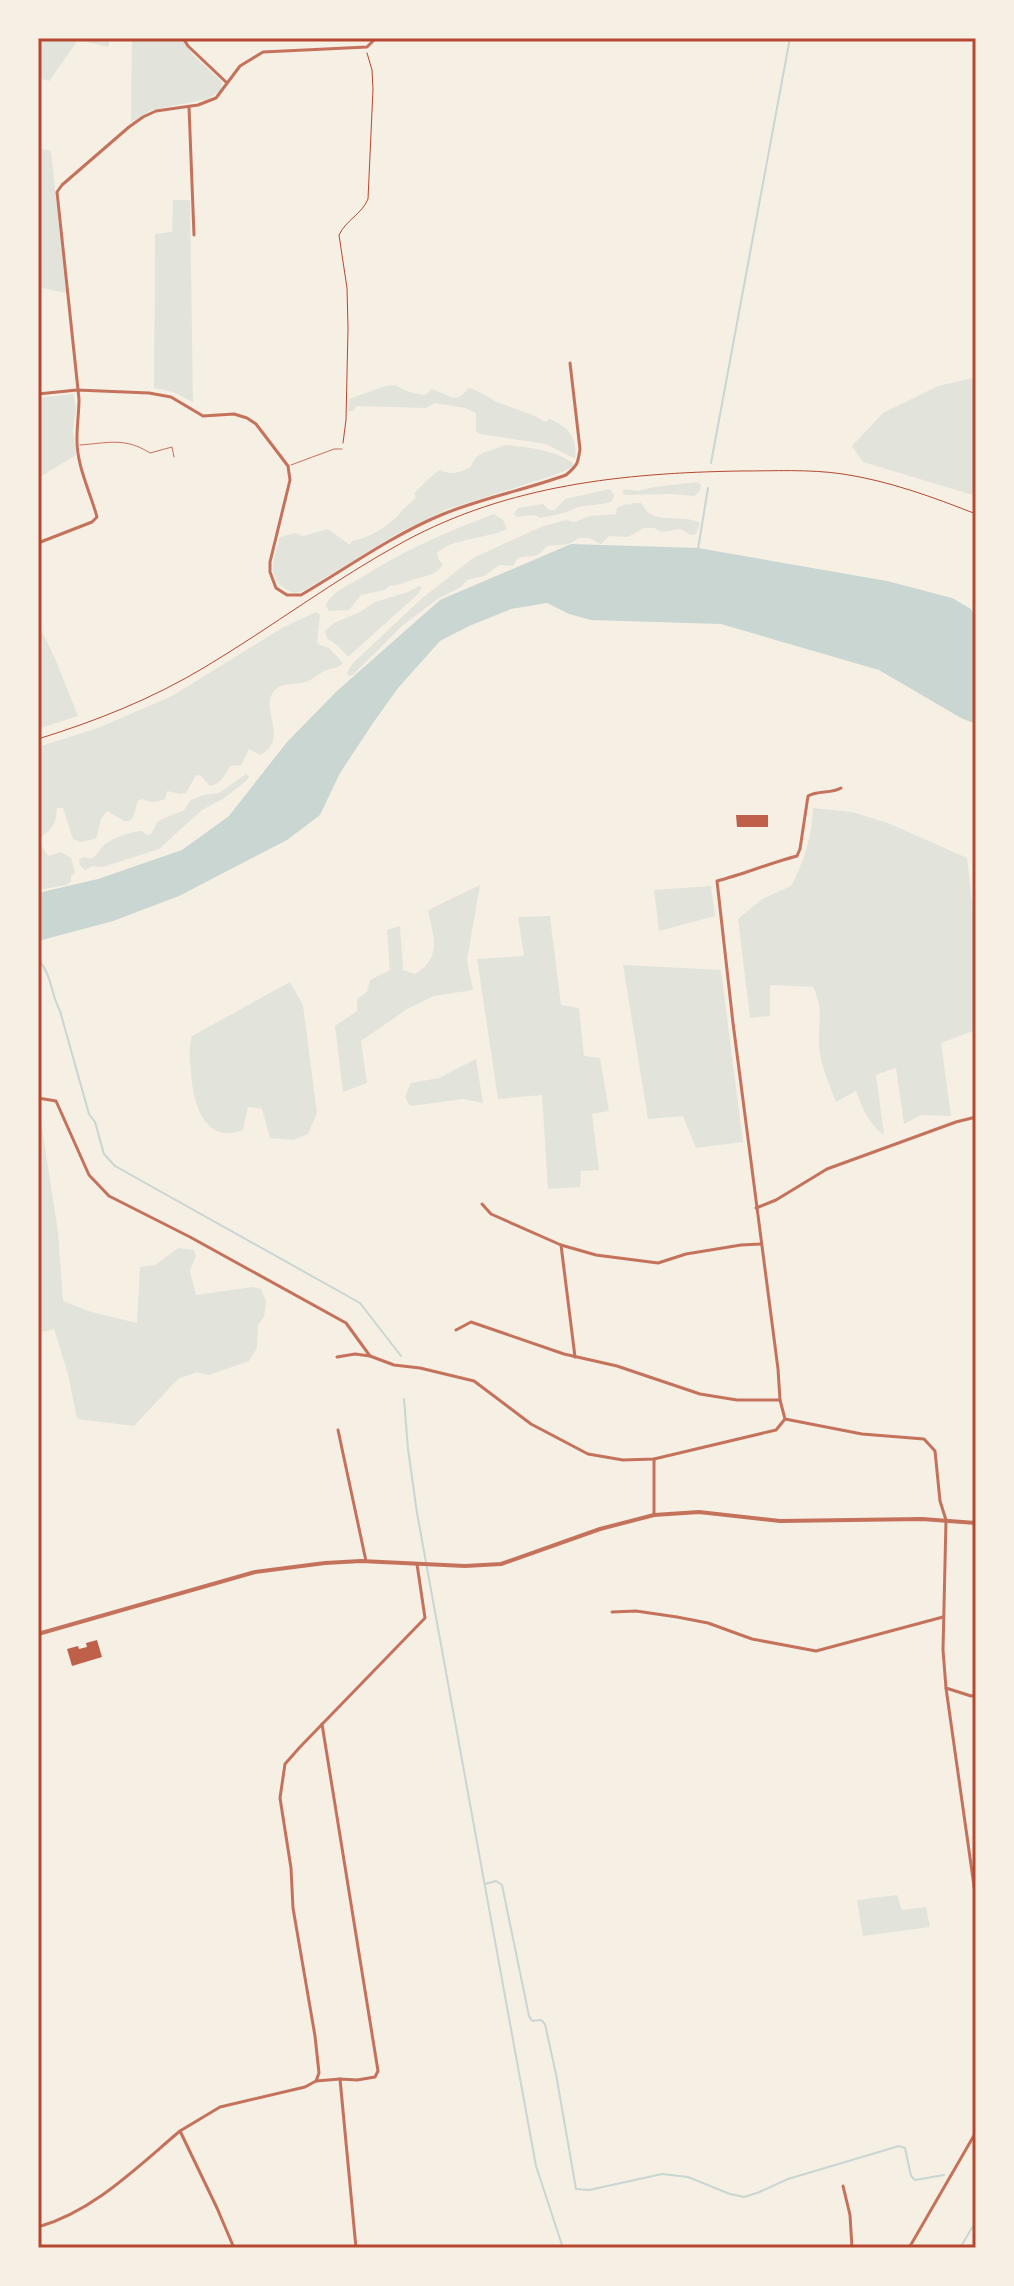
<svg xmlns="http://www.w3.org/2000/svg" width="1014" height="2286" font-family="Montserrat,sans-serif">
	<rect width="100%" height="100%" fill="#f6efe4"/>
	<g fill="#e2e4dc">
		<polygon points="38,38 109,38 109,47 78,40 49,81 38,78"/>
		<polygon points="150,38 181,38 192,54 222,82 221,90 208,99 152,110 131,122 132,39"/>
		<polygon points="38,148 51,151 66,293 38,287"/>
		<polygon points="173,200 190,200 193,402 173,392 154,388 155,234 172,232"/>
		<polygon points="976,377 976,496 863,462 852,446 883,413 938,386"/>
		<path d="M396,385C406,392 414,394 426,395L431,389C448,393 456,407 468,388C479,390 487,397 497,402C514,409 530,412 546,422L549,419C568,426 578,438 575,459L546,444L480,434L476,431V413L465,408L435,403L426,408L357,406L353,411H348L349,399L385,386Z"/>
		<polygon points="73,394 76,409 73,430 76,455 38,478 38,398"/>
		<path d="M505,445C530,448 552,449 573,463V467L555,475L448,509L398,533L305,590L295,593C264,583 273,561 280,537L295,533L303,536L328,529L350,545L352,541C371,538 385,527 399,515L401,511L416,498L414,493C422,486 431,475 440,470C453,476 460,472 471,467C476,450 491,452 505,445Z"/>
		<polygon points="698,482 701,485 700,491 694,496 671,494 625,495 622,492 625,489 638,491 654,487"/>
		<polygon points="610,489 614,495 612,501 608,503 578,507 564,513 540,518 535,515 516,517 514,514 518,508 543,504 549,510 555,510 565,499"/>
		<path d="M633,503H641C644,506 645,511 649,513C661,522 687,515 700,523L696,534L691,535L680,529L662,532L654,528H644L628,537L609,536L601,544L589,538H578C570,547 559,544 547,546C535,560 534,554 518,558L513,566L499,565L484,576L467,580L461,587L439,598L402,626L353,675L349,676L347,673L352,664L420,600L473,558L543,526L566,520L574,522L590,516L616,514L617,508L626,504L631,505Z"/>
		<path d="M494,514L503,520L507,529C486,539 453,538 437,553L439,560L443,564C436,576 427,575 415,579C406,582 400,585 389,586L385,590L361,595L349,610L329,611L326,606C331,591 351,584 364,576C407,549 446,532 494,514Z"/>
		<polygon points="419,586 422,587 418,594 348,657 338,646 327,638 325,631 334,623 360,612 375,602 408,592"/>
		<path d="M316,612L320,615L317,642L320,645L329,648L343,663C337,669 334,667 327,670C319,673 313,680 305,682C294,685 278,682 272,694C262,712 289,740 260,755L249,749L241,765L230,766C225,775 222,783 210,786L201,776L196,775L186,793L180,794L167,791L165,799C155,803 151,803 142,799L138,801C136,805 136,810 134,814C129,830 115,814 107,811L101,819L97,836L95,839L80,842L73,839L63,808H57C56,826 52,829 38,839V747L98,728L172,696L282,628Z"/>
		<polygon points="38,623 56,661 78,716 38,729"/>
		<path d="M246,774L249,777L246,781L223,799L202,810L159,849L103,867L92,866L85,870L80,865L79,860L83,857C89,858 91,860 96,855C99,852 101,848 104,845C115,837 129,832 142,831L147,835L151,834L158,821L184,810L191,800L204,795L219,793Z"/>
		<path d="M813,808L852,812L888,823L967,858L976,936V1030L941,1043L951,1116L921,1115L904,1124L896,1068L876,1075L884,1135C868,1123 863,1109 856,1091L836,1102C829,1083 820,1065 819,1045C818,1022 824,1009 813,987L770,985V1016L750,1018L738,919L762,899L791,886C804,861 812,837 813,808Z"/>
		<polygon points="38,841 48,856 61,852 71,858 75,873 71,876 71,882 66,885 38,890"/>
		<path d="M480,885L467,960L473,990L434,996L407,1009L361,1041L367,1083L343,1092L335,1026L357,1011V999L367,992L370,980L390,970L387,930L400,926L403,970L415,974C443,957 433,937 428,910Z"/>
		<polygon points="711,886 715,916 659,931 654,890"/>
		<polygon points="550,916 561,1005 579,1008 584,1056 600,1058 609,1111 592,1114 599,1170 581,1171 580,1187 548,1189 542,1095 498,1099 477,959 524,956 518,917"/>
		<polygon points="623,965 721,970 743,1142 696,1148 683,1116 648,1119"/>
		<path d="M290,982L303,1005L317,1113L308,1134L293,1140L270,1138L262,1109L248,1107L243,1130C204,1145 193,1103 191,1073C190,1059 188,1049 192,1036Z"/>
		<polygon points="476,1059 483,1103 463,1099 410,1106 405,1097 411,1083 439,1078"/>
		<polygon points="38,1102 58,1232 63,1301 88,1311 137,1323 140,1267 155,1265 178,1248 194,1250 196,1256 190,1271 196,1295 253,1287 261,1289 266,1301 264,1317 258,1325 257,1348 249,1361 209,1375 197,1372 178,1379 134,1426 77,1419 68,1374 54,1329 38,1333"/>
		<polygon points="897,1895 902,1910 926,1907 930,1927 863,1936 857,1900"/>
	</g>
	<polygon fill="#c9d6d2" points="571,544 698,548 887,581 952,598 971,609 976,620 976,724 961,718 879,670 721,624 591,620 569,614 547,603 511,609 469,626 440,641 398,688 373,723 340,773 320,815 287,840 179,896 113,921 38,941 38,893 98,879 182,850 229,816 287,742 337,691 440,600"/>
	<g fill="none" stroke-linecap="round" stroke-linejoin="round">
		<g stroke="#c9d6d2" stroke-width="2">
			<polyline points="711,463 790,38"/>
			<polyline points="698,549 708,488"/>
			<path d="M38,959C53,977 50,992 60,1011L89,1114L95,1122L104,1154L115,1166L360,1303L401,1356"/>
			<polyline points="404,1399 408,1449 417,1513 536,2166 563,2248"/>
			<polyline points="485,1884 496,1881 502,1885 529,2016 532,2021 541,2020 545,2024 556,2074 576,2189 589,2190 662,2174 688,2177 730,2194 744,2197 757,2193 788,2179 899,2146 905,2148 911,2176 915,2180 944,2175"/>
			<polyline points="960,2248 976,2221"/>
		</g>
	</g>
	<g fill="#bf614a">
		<polygon points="736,815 768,815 768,827 737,827"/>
		<polygon points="97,1640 102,1657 72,1666 67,1649 78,1646 79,1649 87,1647 86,1643"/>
	</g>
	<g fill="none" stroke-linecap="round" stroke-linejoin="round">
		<g stroke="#b5482f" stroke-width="1">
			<path d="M343,443L346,420L348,328L347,288L339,235C346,220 362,214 368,199L373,89L372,70L367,53"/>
			<path d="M38,739C96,721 152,699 205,667C272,627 335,579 405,541C509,485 623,473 740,471C774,471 809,469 843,474C889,481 933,497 976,514"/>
		</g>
		<g stroke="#c5725c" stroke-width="1">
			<path d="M80,445C108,443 125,437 150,453L172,447L174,457"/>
			<polyline points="291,465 334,449 342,449"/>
		</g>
		<g stroke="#c5725c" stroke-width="3">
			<polyline points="183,38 188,46 226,82"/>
			<polyline points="189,107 194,235"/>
			<path d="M38,394L77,390L149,393L171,397L203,416L234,414L247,418L256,424L288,466L290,480L270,562V572L276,588L287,595H301C347,568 391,536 441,515C482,498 525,490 566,475C578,465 578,463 580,449L570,363"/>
			<path d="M38,543L92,522L97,517C90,491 76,465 77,437C77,424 79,412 79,399L57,192L62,185L129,127L143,117L156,111L198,105L216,98L240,66L263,52L367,47L376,38"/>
			<path d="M841,788C831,794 818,790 808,796L800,849L797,856C770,863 744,874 717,881L733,1023L778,1369L780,1400L785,1419L862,1434L924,1439L935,1451L940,1501L946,1520L943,1650L946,1688L976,1900"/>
			<polyline points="38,1098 56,1101 89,1175 109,1196 190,1237 346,1323 370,1356 394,1365 420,1368 474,1381 531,1424 588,1454 623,1460 654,1459 776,1430 785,1419"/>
			<polyline points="482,1204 491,1214 561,1245 575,1357"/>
			<polyline points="756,1208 776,1200 827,1169 956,1122 976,1117"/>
			<polyline points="561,1245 596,1255 658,1263 686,1254 741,1245 761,1244"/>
			<polyline points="456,1330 471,1322 564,1354 617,1366 700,1394 737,1400 780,1400"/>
			<polyline points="337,1357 355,1354 370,1356"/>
			<polyline points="338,1430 366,1561"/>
			<polyline points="654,1459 654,1515"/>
			<polyline points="612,1612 636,1611 677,1617 708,1623 752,1639 816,1651 943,1617"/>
			<polyline points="946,1688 971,1696 976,1695"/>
			<polyline points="322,1724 378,2071 375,2077 357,2080 340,2079 356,2248"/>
			<polyline points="316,2081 340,2079"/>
			<polyline points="180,2131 220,2107 305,2087 316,2081 319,2073 315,2036 293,1908 291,1868 280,1798 285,1764 300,1747 425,1618 417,1564"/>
			<polyline points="843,2186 850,2215 852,2248"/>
			<path d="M38,2227C94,2211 137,2167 180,2131L217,2208L234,2248"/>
			<polyline points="909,2248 976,2132"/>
		</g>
		<polyline stroke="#c5725c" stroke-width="4" points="38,1634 255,1572 325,1563 361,1561 465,1566 501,1564 600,1529 654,1515 699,1512 780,1521 922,1519 976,1523"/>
	</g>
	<rect width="1014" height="2286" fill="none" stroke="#f6efe4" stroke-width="80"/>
	<rect x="40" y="40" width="934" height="2206" fill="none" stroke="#b5482f" stroke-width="3"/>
</svg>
